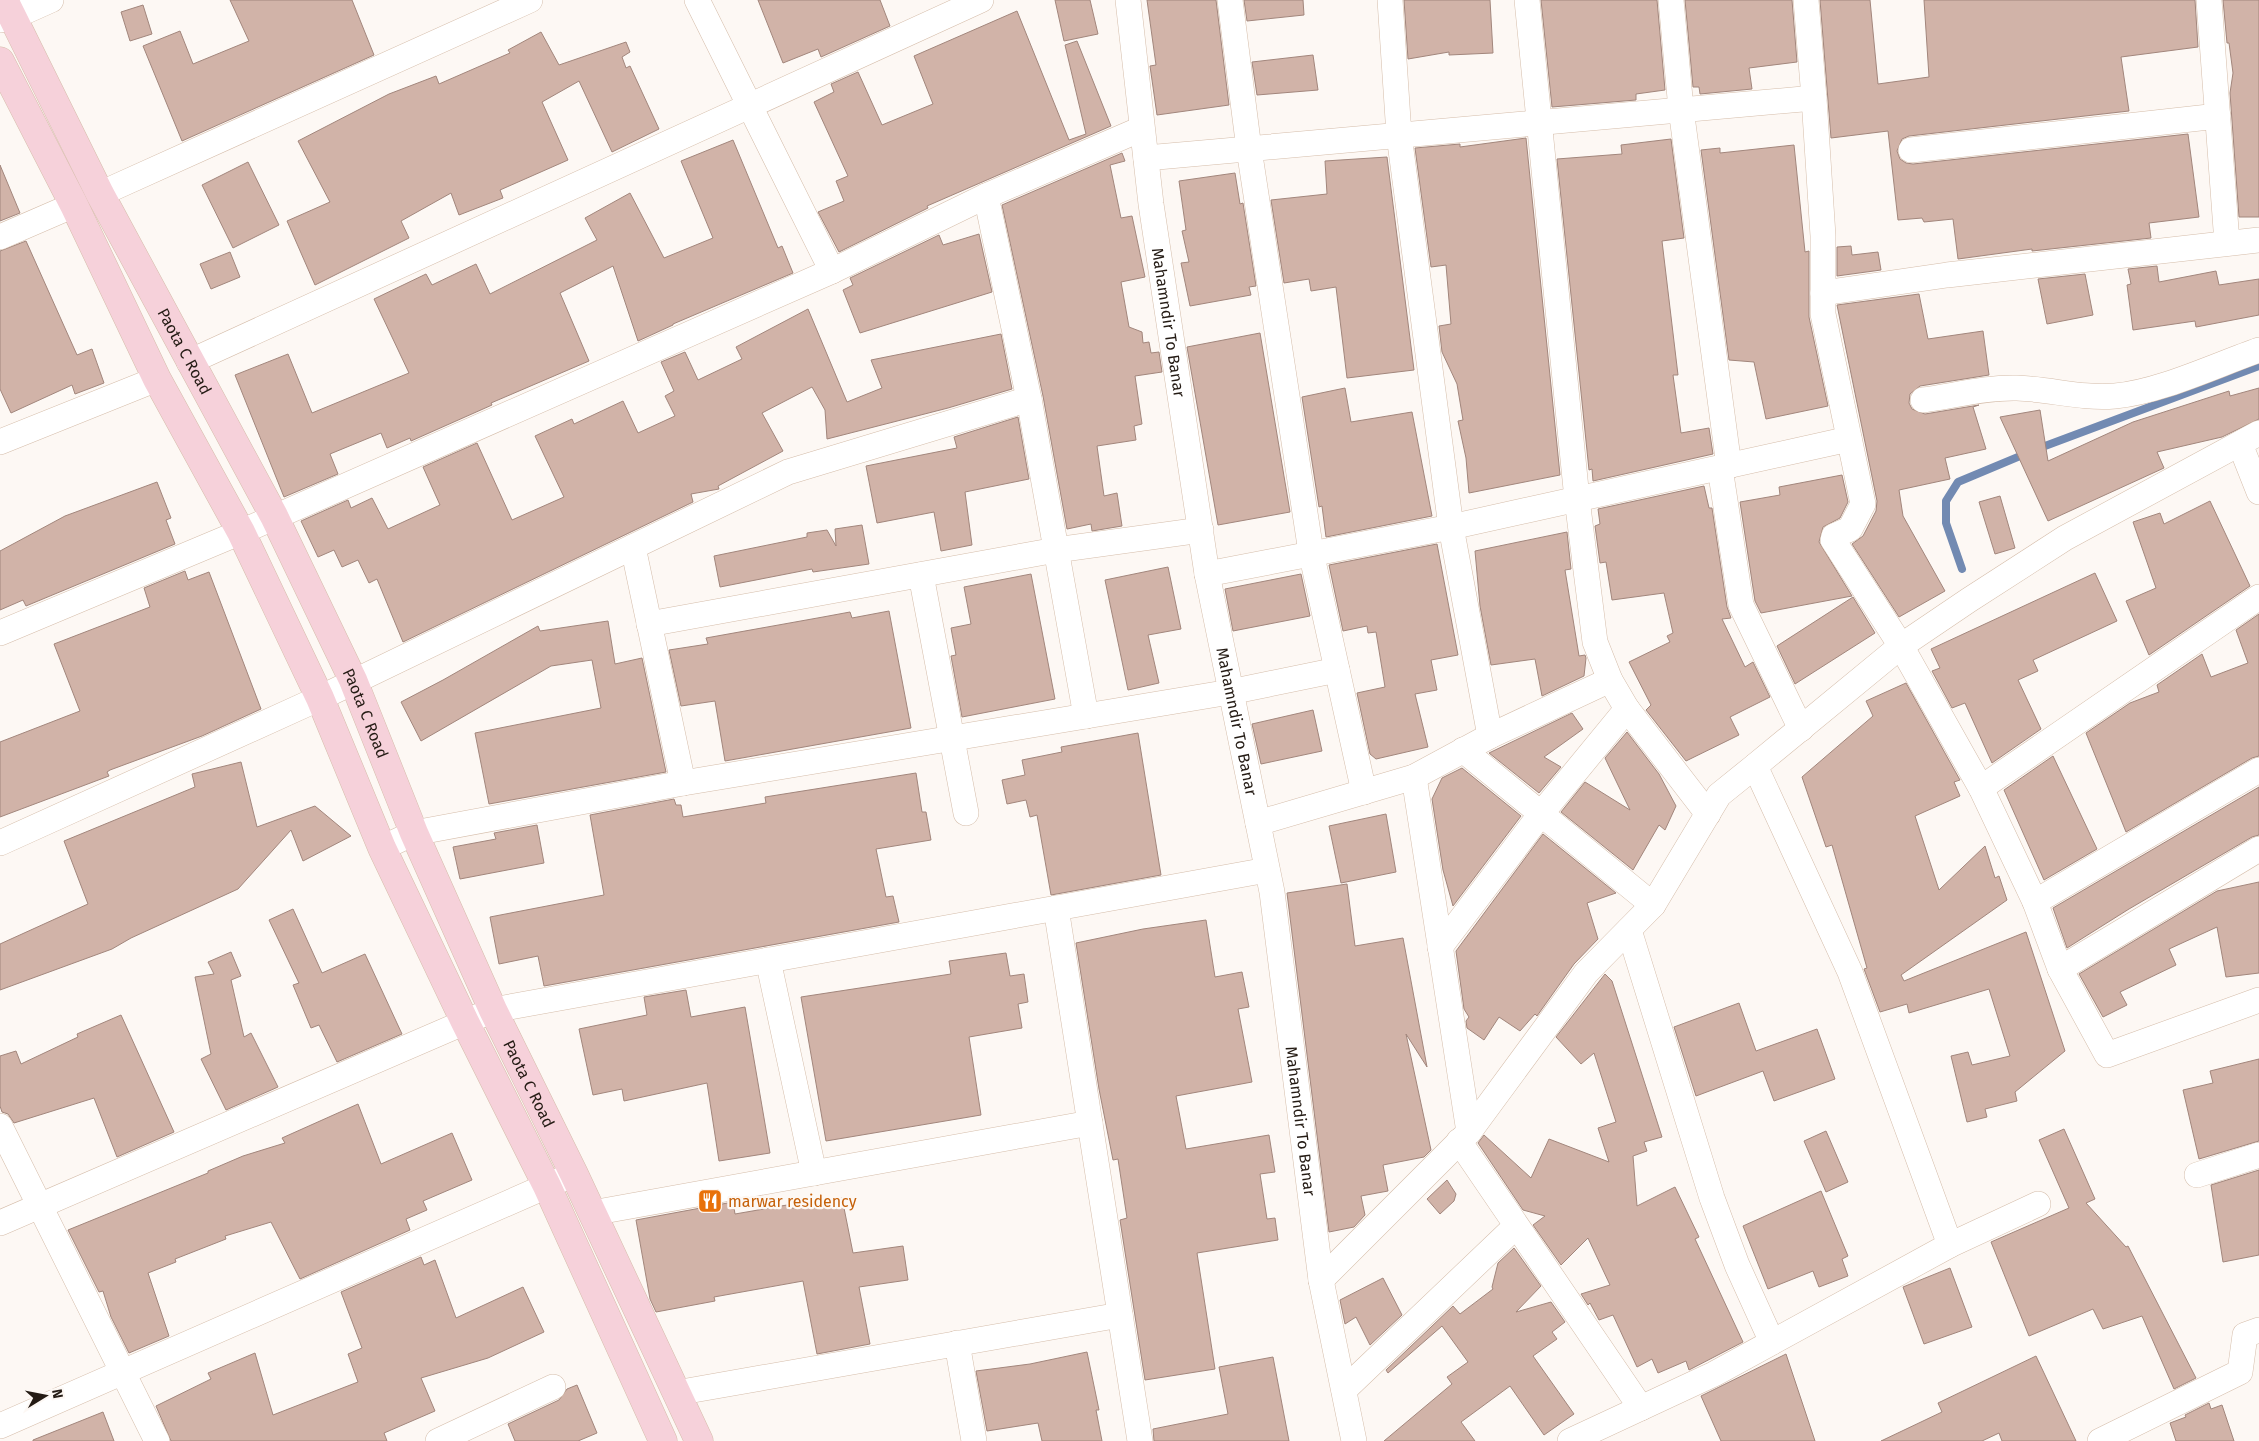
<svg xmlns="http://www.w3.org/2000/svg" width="2259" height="1441" font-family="'Fira Sans',sans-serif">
	<rect width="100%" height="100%" fill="#fdf8f4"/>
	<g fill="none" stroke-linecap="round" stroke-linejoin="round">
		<polyline stroke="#728ab2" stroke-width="8" points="1962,569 1946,523 1946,501 1958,482 2037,449 2259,366"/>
	</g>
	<g fill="#d1b3a8" stroke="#a2867c">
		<polygon points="230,0 352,0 374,55 182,141 143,46 180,31 193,64 249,41"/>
		<polygon points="758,0 880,0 890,26 821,57 818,49 783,63"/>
		<polygon points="1055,0 1090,0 1098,34 1064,41"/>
		<polygon points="1147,0 1216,0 1229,105 1157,115 1150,66 1156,65"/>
		<polygon points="1244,0 1303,0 1304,15 1247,21"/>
		<polygon points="1404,0 1490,0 1493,53 1449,55 1449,52 1408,59"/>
		<polygon points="1541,0 1657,0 1665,90 1636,94 1636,100 1552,107"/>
		<polygon points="1685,0 1792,0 1797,62 1749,68 1752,89 1700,94 1699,87 1693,87"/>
		<polygon points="1820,0 1870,0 1878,84 1929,77 1924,0 2195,0 2198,47 2121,57 2129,111 1909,136 1902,139 1897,151 1900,159 1906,163 1913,164 2188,134 2199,217 2149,223 2151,238 2032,251 2032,249 1958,259 1953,219 1924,222 1922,218 1898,220 1888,131 1831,138"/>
		<polygon points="2223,0 2259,0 2259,217 2239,217 2230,93 2233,73 2229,43 2227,43"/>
		<polygon points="143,5 152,34 130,41 121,12"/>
		<polygon points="1017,11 1069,140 1086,134 1065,45 1077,41 1111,126 927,206 928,208 839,252 818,212 844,201 836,181 848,176 814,102 834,92 831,84 858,72 882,125 933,104 914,56"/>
		<polygon points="541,32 559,65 626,42 630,52 622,57 626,68 630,66 659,129 612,152 579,81 542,102 568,160 500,190 503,198 459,215 451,193 401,221 409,238 315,285 287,221 330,202 298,141 389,94 436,76 439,84 510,53 508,50"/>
		<polygon points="1313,55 1318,90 1257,95 1252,62"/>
		<polygon points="1526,138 1560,475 1469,493 1466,458 1458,421 1463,420 1457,384 1442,352 1439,326 1451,324 1446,265 1431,267 1415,148 1460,144 1460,147"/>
		<polygon points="1671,139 1684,238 1662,241 1678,375 1673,375 1681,433 1709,428 1713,454 1593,481 1592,469 1589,470 1557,159 1622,154 1621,145"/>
		<polygon points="733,140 778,248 782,246 793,273 673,324 673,325 638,341 613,266 560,293 589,361 491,403 492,405 411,441 410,438 387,448 381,433 330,454 338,474 284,497 235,375 288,354 312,413 409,373 374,299 426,274 432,285 476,264 490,294 597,240 585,218 630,193 664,258 713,238 681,161"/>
		<polygon points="1794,145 1805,252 1809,251 1809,317 1828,406 1766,419 1754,362 1729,360 1701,150 1720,148 1720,153"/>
		<polygon points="1122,153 1125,161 1110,165 1121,218 1132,216 1145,277 1121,282 1129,327 1142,332 1143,343 1149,342 1151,353 1159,352 1162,372 1135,376 1142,424 1134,426 1136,440 1097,446 1104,496 1117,493 1122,526 1092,531 1091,524 1067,529 1043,396 1002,205"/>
		<polygon points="1387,157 1414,370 1347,378 1336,287 1311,291 1309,279 1284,283 1271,200 1327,194 1325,161"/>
		<polygon points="248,162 279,225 233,248 202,185"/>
		<polygon points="0,165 20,213 0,221"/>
		<polygon points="1235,173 1240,204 1243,203 1256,286 1249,287 1251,295 1190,306 1181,263 1189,262 1182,231 1186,230 1179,181"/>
		<polygon points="979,234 992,292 860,333 843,290 853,285 850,278 939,235 943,245"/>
		<polygon points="26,241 77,355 92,349 104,383 75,394 72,385 11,413 0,389 0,251"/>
		<polygon points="1851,246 1852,255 1878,252 1881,270 1837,276 1837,247"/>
		<polygon points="230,252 240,277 211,289 200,264"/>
		<polygon points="2157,266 2159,282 2216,271 2219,285 2259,279 2259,315 2196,327 2195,321 2133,330 2127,285 2131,284 2128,269"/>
		<polygon points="2085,274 2093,315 2047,324 2038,279"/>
		<polygon points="1919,294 1928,339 1983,331 1989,375 1920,386 1910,394 1909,403 1912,409 1925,414 1979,405 1973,407 1986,449 1945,458 1950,479 1899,490 1903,516 1945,591 1899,617 1852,544 1863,536 1876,511 1877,501 1837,305"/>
		<polygon points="808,309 847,402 882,388 871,360 1001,334 1012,389 948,408 827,439 825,410 812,387 762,413 783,451 718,486 719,489 691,494 693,502 403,642 377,579 369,583 358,560 342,567 334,550 318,557 301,521 348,500 351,508 372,498 388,529 440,505 423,467 477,443 512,520 564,497 535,436 572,419 574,424 623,401 638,433 675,416 665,396 674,391 661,362 685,352 698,380 742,359 736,347"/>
		<polygon points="1260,333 1290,512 1218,525 1187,347"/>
		<polygon points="1345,388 1351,422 1412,412 1432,516 1326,537 1322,506 1319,507 1302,397"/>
		<polygon points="2259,388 2259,419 2222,437 2157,452 2164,468 2048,521 2000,417 2040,410 2048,461 2133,422 2229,391 2230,396"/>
		<polygon points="1018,417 1029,479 965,492 972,545 941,551 934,512 877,523 866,466 957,448 954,437"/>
		<polygon points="1842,475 1848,502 1840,518 1823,527 1819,542 1852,596 1761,613 1755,601 1740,502 1780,495 1779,487"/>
		<polygon points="157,482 171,518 166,520 175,544 26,606 23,600 0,610 0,551 65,516"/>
		<polygon points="1704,486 1709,508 1712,508 1727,607 1731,618 1722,619 1745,667 1753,662 1770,697 1730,717 1739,735 1686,761 1646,710 1651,705 1629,662 1670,642 1667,636 1673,633 1664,593 1612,600 1606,562 1600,563 1595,526 1600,524 1598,509"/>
		<polygon points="2000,496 2015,548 1995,554 1979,502"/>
		<polygon points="2210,501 2250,586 2149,655 2126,601 2156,588 2133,522 2160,513 2164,524"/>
		<polygon points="862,525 869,564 813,572 812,569 720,587 714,556 807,537 807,533 827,530 836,546 835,529"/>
		<polygon points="1567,532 1571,569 1565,570 1579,656 1585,655 1586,658 1584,676 1542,696 1535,659 1491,665 1480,606 1475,551"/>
		<polygon points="1437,544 1458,655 1431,660 1437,690 1415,694 1428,747 1376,759 1370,754 1357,693 1385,687 1376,632 1368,633 1367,626 1343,631 1329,565"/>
		<polygon points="1168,567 1181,629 1148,635 1159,683 1128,690 1105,580"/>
		<polygon points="185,571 188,580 209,572 261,709 202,736 110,770 107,772 109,776 0,817 0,742 80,711 54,644 150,607 144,588"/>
		<polygon points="2095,573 2117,621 2033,660 2038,671 2018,680 2041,729 1992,763 1965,703 1952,708 1932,671 1940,668 1931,649"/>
		<polygon points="1031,574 1055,699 962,717 951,656 956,655 951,628 971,624 964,587"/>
		<polygon points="1301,574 1310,616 1233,631 1225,589"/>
		<polygon points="1853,597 1875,633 1795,684 1777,646"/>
		<polygon points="889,611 911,728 725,761 715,701 681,706 669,650 708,644 706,638 823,617 850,612 852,618"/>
		<polygon points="2259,614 2259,756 2252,758 2126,832 2086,733 2130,703 2159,692 2157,685 2202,654 2211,677 2248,663 2236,630"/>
		<polygon points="608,621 615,664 642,658 666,772 489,804 475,733 601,708 592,660 551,666 421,741 401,702 443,680 538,626 540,631"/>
		<polygon points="1906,683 1960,780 1954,782 1960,796 1915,816 1939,890 1985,846 1995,878 1999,876 2007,900 1901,975 1904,981 2026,932 2065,1051 2015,1092 2017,1101 1985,1109 1987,1117 1967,1122 1951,1056 1968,1052 1972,1065 2010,1056 1989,989 1909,1013 1907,1004 1880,1012 1864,969 1867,968 1832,845 1826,847 1802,777 1873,716 1866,701"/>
		<polygon points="1313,710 1322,751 1261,764 1252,724"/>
		<polygon points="1572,713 1583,729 1544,757 1561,767 1539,793 1489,753"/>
		<polygon points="1627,732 1659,774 1676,806 1665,830 1659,825 1633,870 1561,812 1585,782 1630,810 1605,758"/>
		<polygon points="1138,733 1161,875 1051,895 1037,815 1030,817 1026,800 1007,804 1002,780 1025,775 1022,760 1062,752 1061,747"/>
		<polygon points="2053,756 2097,849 2044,880 2004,790"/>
		<polygon points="241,762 257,827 315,806 351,836 303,861 291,830 238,889 131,938 112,949 0,990 0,944 88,904 64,841 195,787 192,774"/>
		<polygon points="1462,768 1521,816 1453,906 1443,870 1432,799 1442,778"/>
		<polygon points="916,773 922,812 926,812 931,840 876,849 886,897 893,896 899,922 544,986 538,956 499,964 490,917 604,895 590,815 674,799 676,805 681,805 683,817 766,803 765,797"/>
		<polygon points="2259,787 2259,835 2252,837 2129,909 2067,948 2053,908"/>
		<polygon points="1386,814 1396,872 1341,883 1329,826"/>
		<polygon points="537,825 544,863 460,879 453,847 496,839 494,833"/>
		<polygon points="1543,834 1616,893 1587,903 1598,939 1574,964 1537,1016 1535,1014 1520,1031 1499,1017 1484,1040 1467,1028 1466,1021 1469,1017 1464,1009 1456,951"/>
		<polygon points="2259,882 2259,973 2226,977 2217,927 2169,949 2176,965 2120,992 2127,1005 2103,1017 2079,974 2217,891"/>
		<polygon points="1347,884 1355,946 1403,938 1427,1067 1406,1034 1431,1150 1424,1157 1383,1165 1388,1191 1361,1196 1365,1215 1354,1227 1329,1232 1287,893"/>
		<polygon points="293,909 322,973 365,954 402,1034 337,1062 319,1025 311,1028 293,985 299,983 269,920"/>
		<polygon points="1206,920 1215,977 1242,972 1249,1007 1238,1009 1252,1082 1176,1096 1186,1149 1269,1135 1275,1172 1260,1174 1267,1219 1275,1218 1278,1240 1197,1253 1215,1369 1145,1380 1120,1220 1127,1218 1118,1159 1113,1160 1099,1089 1076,943 1143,929"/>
		<polygon points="231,952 241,976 231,980 244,1037 251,1033 278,1087 226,1110 201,1059 211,1054 195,977 214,974 208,962"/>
		<polygon points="1006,953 1010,976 1024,974 1028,1002 1018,1004 1022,1028 969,1037 981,1115 826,1141 801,997 951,974 949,961"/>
		<polygon points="1605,974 1612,981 1662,1137 1644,1142 1647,1151 1633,1156 1637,1206 1675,1187 1699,1237 1695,1239 1743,1342 1689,1370 1686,1361 1658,1373 1652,1359 1637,1367 1613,1315 1599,1320 1590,1303 1588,1305 1581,1294 1610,1285 1588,1238 1561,1265 1533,1225 1545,1216 1523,1210 1478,1143 1484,1135 1531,1178 1549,1139 1609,1162 1598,1128 1616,1122 1594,1053 1581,1064 1556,1037"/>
		<polygon points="686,990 691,1017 745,1007 770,1153 719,1161 707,1083 624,1101 622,1089 593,1095 579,1029 647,1015 644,997"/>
		<polygon points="1739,1003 1756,1051 1817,1029 1835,1079 1774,1101 1763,1071 1696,1096 1674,1027"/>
		<polygon points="121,1015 174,1132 117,1157 94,1098 14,1123 8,1114 2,1112 0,1106 0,1056 16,1051 21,1064 78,1037 77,1034"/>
		<polygon points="2259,1059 2259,1141 2199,1159 2183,1090 2213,1083 2210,1071"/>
		<polygon points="358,1104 381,1164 452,1133 472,1180 423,1201 427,1210 406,1219 410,1230 300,1279 271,1222 225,1236 226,1239 175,1259 176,1262 148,1273 169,1336 129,1353 111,1317 103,1291 99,1292 68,1230 208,1173 208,1171 243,1156 285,1143 282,1138"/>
		<polygon points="2064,1129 2095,1199 2086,1203 2126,1247 2128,1246 2196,1378 2174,1389 2142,1316 2103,1329 2093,1309 2029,1336 1991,1242 2069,1208 2039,1140"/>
		<polygon points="1826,1131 1848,1182 1826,1192 1804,1141"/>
		<polygon points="2259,1170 2259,1255 2223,1262 2211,1185"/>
		<polygon points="1447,1180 1456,1194 1454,1201 1440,1214 1427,1199"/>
		<polygon points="1821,1191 1848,1256 1842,1259 1848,1276 1819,1287 1813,1271 1768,1289 1743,1226"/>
		<polygon points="842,1198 853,1253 903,1246 908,1280 859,1287 870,1344 817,1354 803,1281 714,1297 715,1301 656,1312 650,1299 636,1220 733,1202 735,1214 787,1205 788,1209"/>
		<polygon points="1514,1248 1541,1286 1516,1312 1551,1302 1565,1322 1552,1332 1557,1339 1533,1356 1574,1414 1544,1435 1510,1386 1461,1422 1475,1441 1384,1441 1452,1384 1447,1377 1468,1362 1442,1326 1388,1373 1386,1370 1453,1306 1460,1314 1493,1289 1492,1287 1498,1263"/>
		<polygon points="421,1257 424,1265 435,1260 456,1318 523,1287 544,1332 488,1358 421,1378 435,1411 384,1433 387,1441 171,1441 156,1406 211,1379 208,1373 255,1353 273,1415 358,1382 348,1354 362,1348 341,1292"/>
		<polygon points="1950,1268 1972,1327 1924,1344 1903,1287"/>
		<polygon points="1383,1278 1402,1315 1370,1345 1356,1317 1345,1324 1340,1300"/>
		<polygon points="1087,1352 1099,1410 1096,1410 1102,1441 1042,1441 1038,1423 987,1431 976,1371 1030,1364"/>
		<polygon points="1786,1354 1815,1441 1721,1441 1701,1396"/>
		<polygon points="2036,1356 2076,1441 2002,1441 1999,1433 1982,1441 1881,1441 1942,1412 1938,1403"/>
		<polygon points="1273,1357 1289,1441 1154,1441 1153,1429 1228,1414 1219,1367"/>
		<polygon points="577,1385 597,1433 578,1441 515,1441 508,1424 559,1400 567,1389"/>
		<polygon points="2209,1403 2211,1409 2222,1405 2234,1441 2176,1441 2170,1423 2186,1417 2185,1415"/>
		<polygon points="103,1412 114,1441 33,1441 33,1440"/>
	</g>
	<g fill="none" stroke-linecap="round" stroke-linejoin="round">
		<defs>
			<g id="street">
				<polyline points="697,0 832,271"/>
				<path id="s1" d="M1128,0L1151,204L1207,574L1272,892L1321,1280L1354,1441"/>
				<polyline points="1230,0 1249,149 1311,552 1364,792"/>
				<polyline points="1390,0 1399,135 1451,527 1490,736"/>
				<polyline points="1527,0 1577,499 1595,642 1610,680 1627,709 1708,814"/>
				<polyline points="1671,0 1681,109 1729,466"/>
				<polyline points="2209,0 2227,243"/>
				<polyline points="0,20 13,17 51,0"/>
				<polyline points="1814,98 1823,236 1823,314 1863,504 1850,529 1834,536 1833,540 1901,646 1981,788 2035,902 2060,969 2259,849"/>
				<polyline points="1911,150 2218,116"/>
				<polyline points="1146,158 1814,98 1806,0"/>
				<polyline points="100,194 530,0"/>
				<polyline points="986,196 1029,399 1086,716"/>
				<polyline points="0,237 74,205"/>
				<polyline points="1823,293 1947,275 2259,240"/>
				<polyline points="189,362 981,0"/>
				<path d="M1923,400C1953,396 1986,387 2017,388C2050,389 2082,399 2115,396C2160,392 2216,365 2259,350"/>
				<polyline points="0,442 157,379"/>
				<polyline points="2240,444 2259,492"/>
				<polyline points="1720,468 1741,605 1801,729"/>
				<polyline points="633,547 683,783"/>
				<polyline points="1207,574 1451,527 1849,439"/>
				<polyline points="921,575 966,813"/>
				<polyline points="649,624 1056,550 1201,530"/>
				<polyline points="0,633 241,532 832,271 986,196 1141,129"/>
				<polyline points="1463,750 1653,905"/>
				<polyline points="1414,777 1469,1132"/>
				<polyline points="1981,788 2259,597"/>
				<polyline points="1258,823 1414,777 1490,736 1610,680"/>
				<polyline points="0,843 320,698 788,472 1029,399"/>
				<polyline points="382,848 414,833 683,783 1230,692 1337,670"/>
				<polyline points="2035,902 2259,770"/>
				<polyline points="1056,908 1140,1441"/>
				<polyline points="1629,930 1712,1198 1737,1265 1772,1342"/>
				<polyline points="1440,947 1540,815 1627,709"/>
				<polyline points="768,960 814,1173"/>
				<polyline points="2060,969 2107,1055 2259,1000"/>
				<polyline points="0,1126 157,1441"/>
				<polyline points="1459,1141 1641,1408"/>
				<polyline points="2197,1175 2259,1155"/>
				<polyline points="592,1213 1090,1123"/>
				<polyline points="0,1223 493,1010 1267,870"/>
				<polyline points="1950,1245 2038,1204"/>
				<polyline points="1321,1280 1469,1132 1586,973 1653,905 1719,795 1755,766"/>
				<polyline points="957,1343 974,1441"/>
				<polyline points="1344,1390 1516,1226"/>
				<polyline points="676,1393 1120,1315"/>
				<polyline points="0,1426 574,1174"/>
				<polyline points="438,1441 553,1387"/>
				<polyline points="1570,1441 1714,1374 1950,1245 1850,972 1755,766 1901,646 1969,600 2065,538 2259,433"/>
				<polyline points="2100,1441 2240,1372 2245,1335 2259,1330"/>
			</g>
			<g id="secondary">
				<path id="s2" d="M4,0L100,194L274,516L353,680L414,833L493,1010L574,1174L699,1441"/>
				<polyline points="0,61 74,205 157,379 241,532 320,698 382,848 465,1022 547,1186 663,1441"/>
			</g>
		</defs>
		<use href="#street" stroke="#d5bdaa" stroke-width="26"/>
		<use href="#secondary" stroke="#d5bdaa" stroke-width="29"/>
		<use href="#street" stroke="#fff" stroke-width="25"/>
		<use href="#secondary" stroke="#f6d1da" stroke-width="28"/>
	</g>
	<defs>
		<symbol id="restaurant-square" viewBox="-11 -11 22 22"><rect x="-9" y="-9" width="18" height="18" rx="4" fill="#e8710a" stroke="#fdf8f4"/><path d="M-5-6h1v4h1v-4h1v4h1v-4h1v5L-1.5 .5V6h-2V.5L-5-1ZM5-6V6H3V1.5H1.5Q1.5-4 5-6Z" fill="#fff"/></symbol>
	</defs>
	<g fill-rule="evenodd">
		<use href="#restaurant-square" x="696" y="1187" width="28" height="28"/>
	</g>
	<g text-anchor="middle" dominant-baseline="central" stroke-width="4.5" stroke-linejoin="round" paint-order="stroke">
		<g font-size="16" fill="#241b14" stroke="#fdf8f4">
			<text stroke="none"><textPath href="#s1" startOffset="325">Mahamndir To Banar</textPath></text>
			<text stroke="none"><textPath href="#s2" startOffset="395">Paota C Road</textPath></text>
			<text stroke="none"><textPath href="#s2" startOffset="800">Paota C Road</textPath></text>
			<text stroke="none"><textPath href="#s1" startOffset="730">Mahamndir To Banar</textPath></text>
			<text stroke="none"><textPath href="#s2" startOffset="1205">Paota C Road</textPath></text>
			<text stroke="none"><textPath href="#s1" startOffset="1135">Mahamndir To Banar</textPath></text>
		</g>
		<g font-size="16" fill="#c56008" stroke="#fdf8f4" text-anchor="start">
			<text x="728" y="1201">marwar residency</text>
		</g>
	</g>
	<g transform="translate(45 1396) rotate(80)" stroke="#fdf8f4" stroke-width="4" paint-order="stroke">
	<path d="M0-4L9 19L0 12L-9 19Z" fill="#241b14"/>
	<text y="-8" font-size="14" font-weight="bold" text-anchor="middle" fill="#241b14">N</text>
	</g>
</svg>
